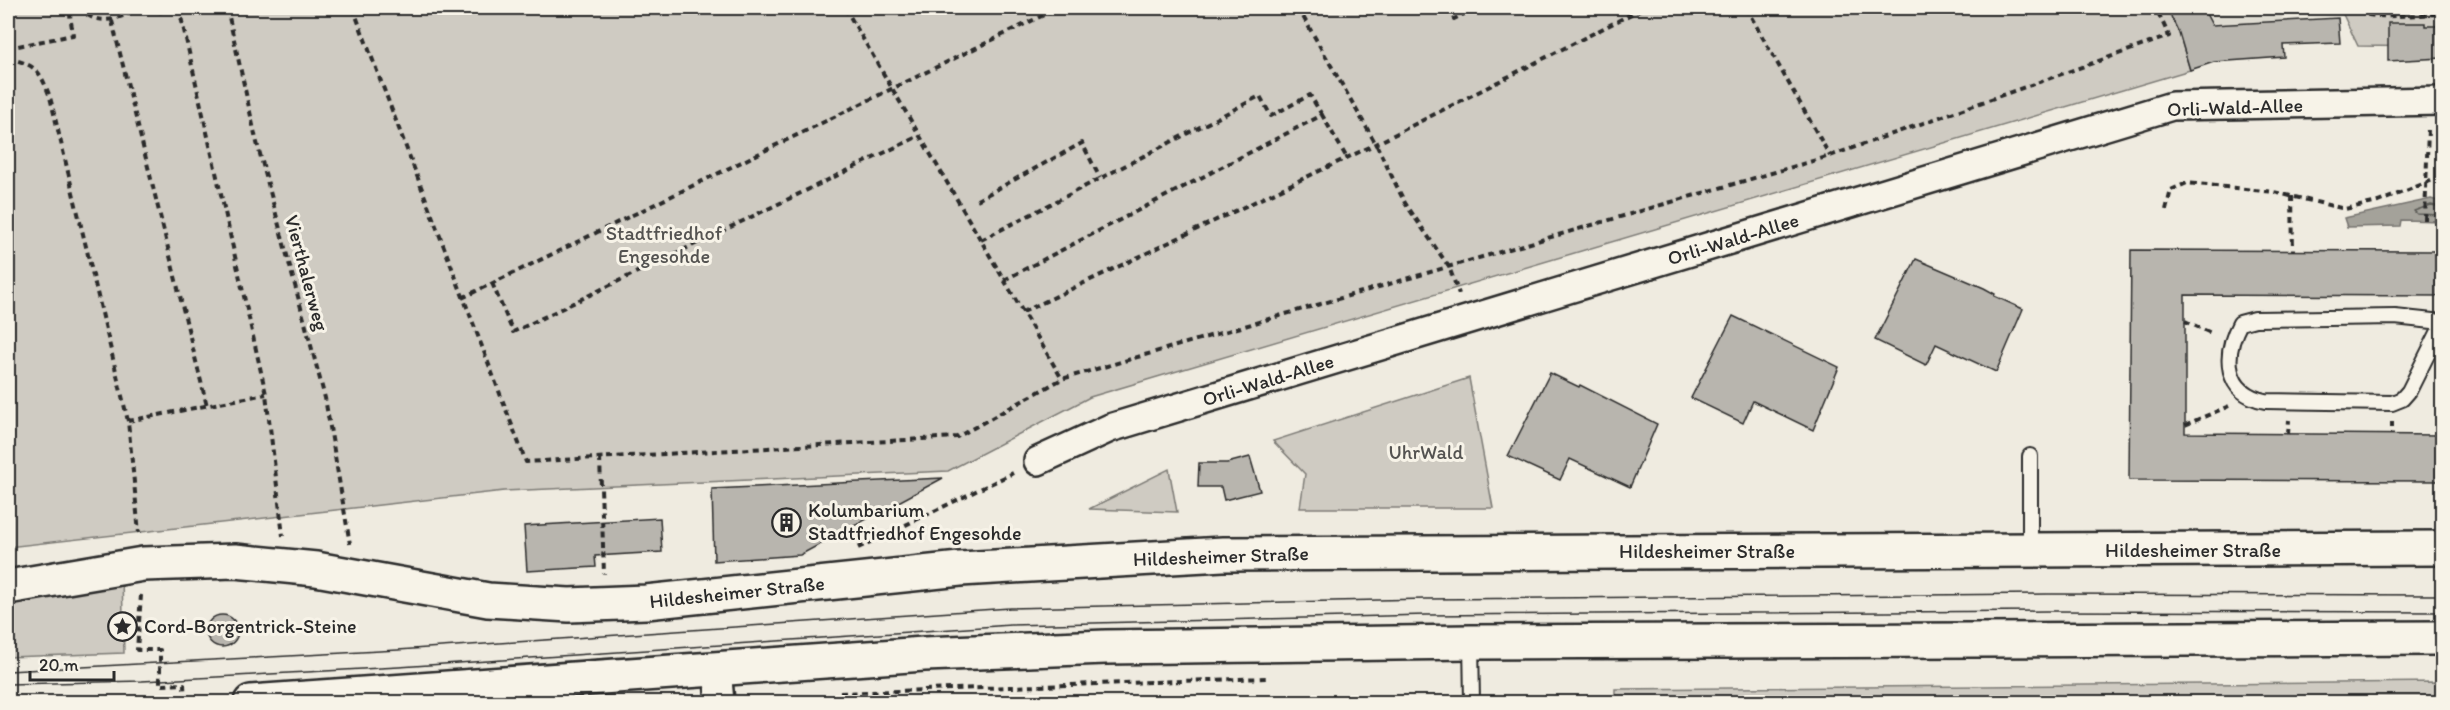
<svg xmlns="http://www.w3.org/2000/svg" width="2450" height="710" font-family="Itim,sans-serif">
	<rect width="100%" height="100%" fill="#efebe0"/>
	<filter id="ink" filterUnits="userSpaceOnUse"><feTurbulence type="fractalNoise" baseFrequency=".0167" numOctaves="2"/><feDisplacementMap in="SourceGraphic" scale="12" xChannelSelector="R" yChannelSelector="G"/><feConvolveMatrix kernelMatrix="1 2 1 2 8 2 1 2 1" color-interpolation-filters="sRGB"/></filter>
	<g filter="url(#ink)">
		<polygon fill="#dedbd1" points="2167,8 2282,8 2284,57 2214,62 2190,70 2179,33"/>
		<g fill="#cfcbc2" stroke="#7d7b76" stroke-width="1.5">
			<polygon points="8,8 2167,8 2179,33 2190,70 1090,397 948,471 504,491 8,547"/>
			<polygon points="2340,8 2442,8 2442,47 2358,46"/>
			<polygon points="1469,378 1493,508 1300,508 1305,474 1273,441"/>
			<polygon points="1169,469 1177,512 1089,509"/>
			<polygon points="122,578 124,653 8,657 8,600"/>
			<polygon points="2442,682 2442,702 1615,702 1615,689"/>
		</g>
		<polygon fill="#a4a29a" stroke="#74726e" stroke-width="1.5" points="2431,199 2442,202 2442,221 2401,220 2400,226 2347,227 2344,218"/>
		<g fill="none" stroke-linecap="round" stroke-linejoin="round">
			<polyline stroke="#5b5b57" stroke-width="1.5" points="2442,207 2431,205 2414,211 2417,214 2442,215"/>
		</g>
		<g fill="#b8b5ae" stroke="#2b2b2b" stroke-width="1.5">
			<polygon points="2167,8 2203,8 2212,25 2338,18 2340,43 2283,45 2284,57 2214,62 2190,70 2179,33"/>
			<polygon points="2388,23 2425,23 2425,26 2442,26 2442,58 2388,61"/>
			<polygon points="2131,250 2442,251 2442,296 2185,295 2185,433 2442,435 2442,481 2129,480"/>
			<polygon points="1916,259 1984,288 1995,294 1994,296 2023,309 1996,372 1936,344 1926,365 1875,340"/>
			<polygon points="1733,316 1839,367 1813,430 1753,401 1743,423 1691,398"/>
			<polygon points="1550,373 1579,387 1580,385 1657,424 1630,487 1570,459 1560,480 1508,456"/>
			<polygon points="1250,457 1260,491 1224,500 1221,487 1198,487 1199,463 1227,463"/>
			<polygon points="943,478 800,555 714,561 712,489"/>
			<polygon points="660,518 662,552 595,556 596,567 527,571 524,526"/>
			<circle cx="222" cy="631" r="16"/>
		</g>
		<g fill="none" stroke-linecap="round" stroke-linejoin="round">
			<defs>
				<g id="service">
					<path d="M2442,322L2395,317L2255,319L2240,323C2223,355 2224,393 2265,401L2392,403L2402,399L2409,391L2442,325"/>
					<polyline points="2030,456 2030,550"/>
					<polyline points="1471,642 1472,702"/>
				</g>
				<g id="minor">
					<polyline points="1038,461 1110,428 2172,106 2442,101"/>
					<polyline points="717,669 720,702"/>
				</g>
				<g id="secondary">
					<polyline points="8,587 143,564 235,561 316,569 488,600 569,605 646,602 960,569 1223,554 2442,548"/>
					<polyline points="251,702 924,654 1106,647 1471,642 2442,638"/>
				</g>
			</defs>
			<use href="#service" stroke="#2b2b2b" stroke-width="18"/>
			<use href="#minor" stroke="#2b2b2b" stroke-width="32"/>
			<use href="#secondary" stroke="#2b2b2b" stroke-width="38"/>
			<g stroke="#2b2b2b" stroke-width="4" stroke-dasharray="6 4.5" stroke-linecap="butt">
				<path d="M79,8C96,27 120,20 138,8"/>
				<polyline points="159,8 160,12 179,9"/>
				<polyline points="179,8 266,394 283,536"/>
				<polyline points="227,8 256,139 325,398 350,544"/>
				<polyline points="353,8 526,462 957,437 1062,379 1830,156 2169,36 2156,8"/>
				<polyline points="845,8 1062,379"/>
				<polyline points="1298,8 1376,144 1405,203 1449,267 1459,294"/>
				<polyline points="1448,8 1454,19 1476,8"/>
				<polyline points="1746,8 1830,156"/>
				<path d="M2361,8L2364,14C2380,19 2422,14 2442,14"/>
				<polyline points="112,21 207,406"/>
				<polyline points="8,48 73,35 69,8"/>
				<path d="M8,58C37,66 39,69 50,97L128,421L139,533"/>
				<polyline points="2292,196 2293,251"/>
				<polyline points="977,200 1082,143 1100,178"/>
				<polyline points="2166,210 2171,190 2187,183 2274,192 2345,209 2378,202 2433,180 2442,178"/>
				<polyline points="2425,220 2428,128"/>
				<polyline points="981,240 1260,96 1271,116 1310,95 1322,115"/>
				<polyline points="1004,280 1322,115 1347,158"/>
				<polyline points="492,283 513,332 919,136"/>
				<polyline points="462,298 1058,8"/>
				<polyline points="1023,312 1376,144 1643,8"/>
				<polyline points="2185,321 2213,334"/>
				<polyline points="128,421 266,394"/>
				<polyline points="2392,422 2392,434"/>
				<polyline points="2185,425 2229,406"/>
				<polyline points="2288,434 2289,420"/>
				<polyline points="600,458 604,574"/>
				<polyline points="858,548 1013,473"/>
				<polyline points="141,595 137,650 160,650 160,685 184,684 185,702"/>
				<polyline points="840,693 1267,678"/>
			</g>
			<use href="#service" stroke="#f7f3e8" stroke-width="14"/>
			<use href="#minor" stroke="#f7f3e8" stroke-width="27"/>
			<use href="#secondary" stroke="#f7f3e8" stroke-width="33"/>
			<g stroke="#2b2b2b" stroke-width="1.5">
				<polyline points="8,671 398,650 1010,608 1425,599 2048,594 2442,595"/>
				<polyline points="8,684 142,681 399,667 1011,625 1426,615 2048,611 2442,612"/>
			</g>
		</g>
	</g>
	<defs>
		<symbol id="building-ring" viewBox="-11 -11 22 22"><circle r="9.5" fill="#f7f3e8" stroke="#2b2b2b" stroke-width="1.5"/><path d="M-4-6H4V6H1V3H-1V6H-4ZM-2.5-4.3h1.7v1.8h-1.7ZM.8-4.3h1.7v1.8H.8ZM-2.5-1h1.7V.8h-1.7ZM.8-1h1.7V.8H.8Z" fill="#2b2b2b"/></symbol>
		<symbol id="sight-ring" viewBox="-11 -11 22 22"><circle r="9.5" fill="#f7f3e8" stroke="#2b2b2b" stroke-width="1.5"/><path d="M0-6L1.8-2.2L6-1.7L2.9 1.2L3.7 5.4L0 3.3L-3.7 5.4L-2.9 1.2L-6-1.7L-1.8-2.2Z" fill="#2b2b2b"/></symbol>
	</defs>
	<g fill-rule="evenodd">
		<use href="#building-ring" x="770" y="506" width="33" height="33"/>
		<use href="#sight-ring" x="106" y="610" width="33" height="33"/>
	</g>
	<g text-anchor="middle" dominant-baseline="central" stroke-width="6" stroke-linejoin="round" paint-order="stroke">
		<g font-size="20" fill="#2b2b2b" stroke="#f7f3e8">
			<text transform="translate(2235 107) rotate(-2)">Orli-Wald-Allee</text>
			<text transform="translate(1733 239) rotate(-17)">Orli-Wald-Allee</text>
			<text transform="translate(307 273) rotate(75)">Vierthalerweg</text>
			<text transform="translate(1268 380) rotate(-17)">Orli-Wald-Allee</text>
			<text x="2193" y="550">Hildesheimer Straße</text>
			<text x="1707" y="551">Hildesheimer Straße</text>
			<text transform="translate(1221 556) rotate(-2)">Hildesheimer Straße</text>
			<text transform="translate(737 592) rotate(-6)">Hildesheimer Straße</text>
		</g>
		<g font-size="20" fill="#545351" stroke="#f7f3e8">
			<text x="664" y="233">Stadtfriedhof<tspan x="664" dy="23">Engesohde</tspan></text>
			<text x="1426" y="452">UhrWald</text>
		</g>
		<g font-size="20" fill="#2b2b2b" stroke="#f7f3e8" text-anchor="start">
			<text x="808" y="510">Kolumbarium<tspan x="808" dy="23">Stadtfriedhof Engesohde</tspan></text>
			<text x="144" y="626">Cord-Borgentrick-Steine</text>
		</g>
	</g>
	<rect width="2450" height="710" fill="none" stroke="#f7f3e8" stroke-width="30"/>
	<rect x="15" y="15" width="2420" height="680" fill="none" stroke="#2b2b2b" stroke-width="2" filter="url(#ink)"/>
	<path d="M30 671v9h84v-9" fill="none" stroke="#2b2b2b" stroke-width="3"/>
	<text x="39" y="671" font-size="18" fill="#2b2b2b" stroke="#f7f3e8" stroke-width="4.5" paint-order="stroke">20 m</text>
</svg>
